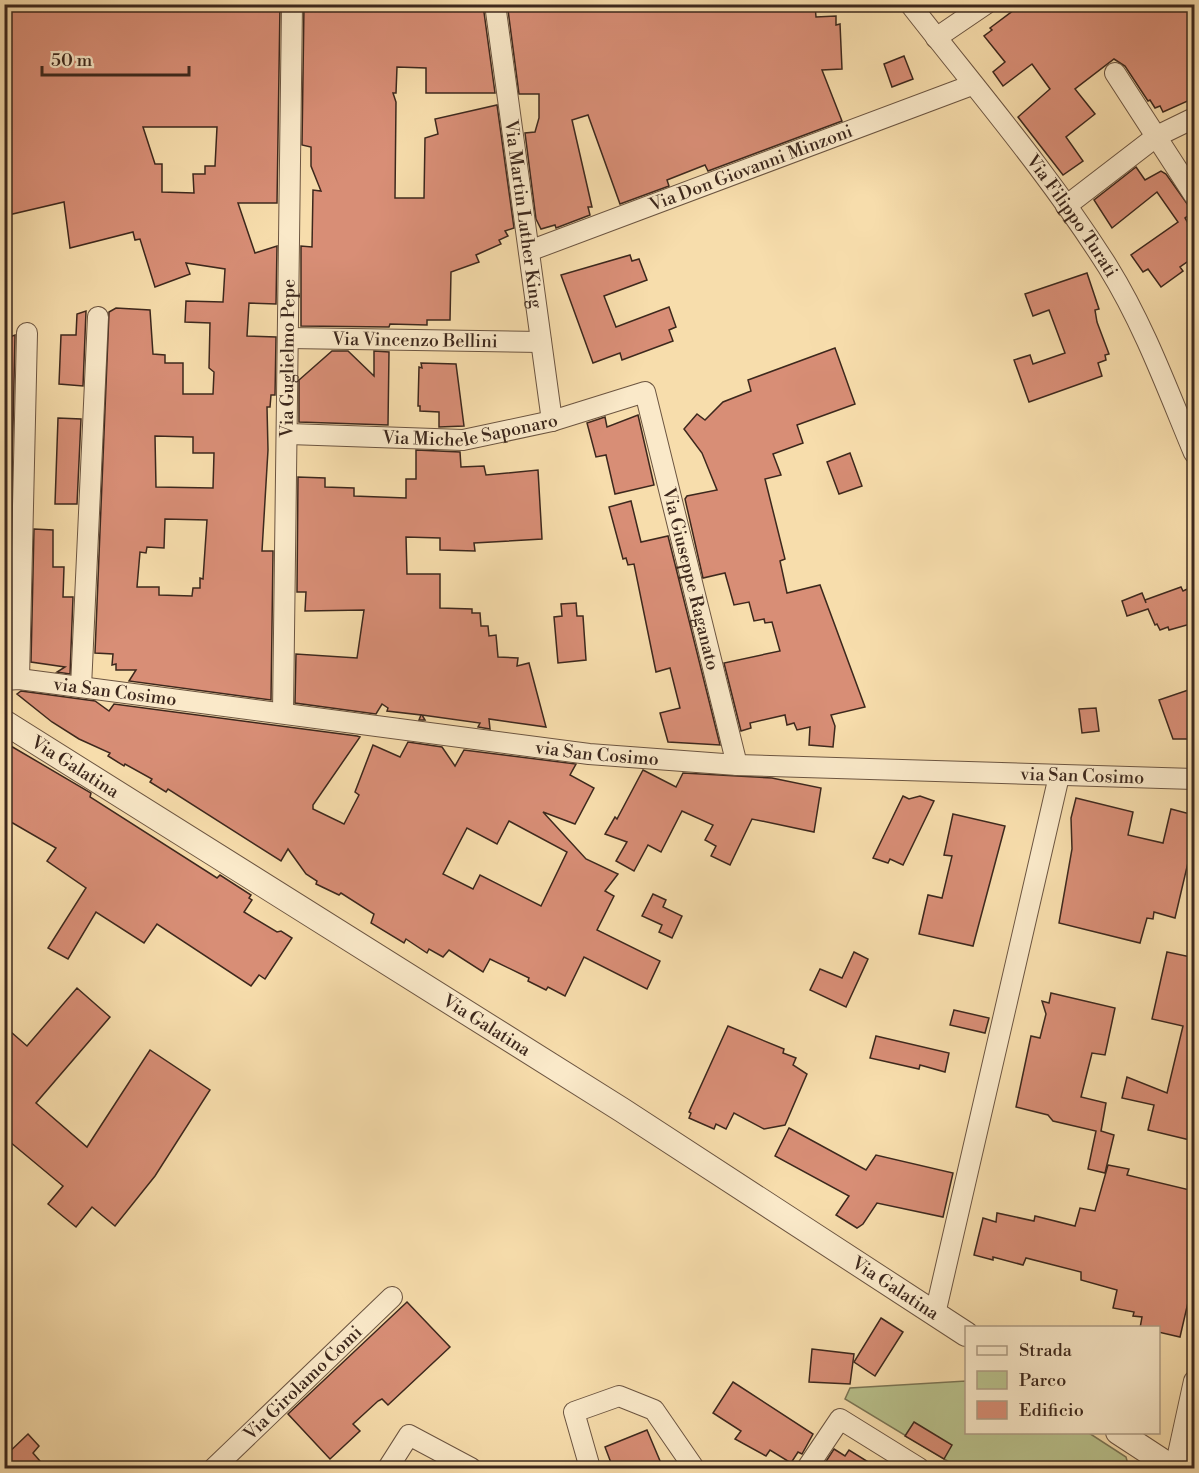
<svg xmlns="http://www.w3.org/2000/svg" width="1199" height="1473" font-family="'Libre Bodoni',serif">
	<rect width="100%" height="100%" fill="#f7ddac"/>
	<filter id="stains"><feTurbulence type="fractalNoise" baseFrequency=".00333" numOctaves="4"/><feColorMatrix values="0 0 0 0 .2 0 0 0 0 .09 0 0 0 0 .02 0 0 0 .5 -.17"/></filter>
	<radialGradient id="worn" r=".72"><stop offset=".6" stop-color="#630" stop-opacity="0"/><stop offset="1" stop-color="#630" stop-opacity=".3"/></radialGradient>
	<polygon fill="#b9c28d" stroke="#7b7555" stroke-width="1.5" points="966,1381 966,1432 1089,1433 1126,1457 1129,1468 959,1468 845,1399 850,1388"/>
	<g fill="#d88e76" stroke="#3d281d" stroke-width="1.5" fill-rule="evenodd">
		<path d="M4,4L280,5L277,203H238L255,253L277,246L276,304L249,303L247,336L276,337L275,395H271L270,407H267L268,450L262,551H273L271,700L129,681L136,670H116V664L112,665L113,654L95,653L109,312L116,308L150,310L153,354L165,355V363H183V394H213L214,372L209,368L210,323L185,322L186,301L223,302L225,269L186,263L190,274L155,287L140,239L135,240L133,232L70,248L64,202L4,216ZM143,127H217L215,166H205V174H193L194,193L162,192V164H155ZM155,436L193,437V453H214L213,488L156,487ZM165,519L207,520L203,579L200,578V588H193L192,596L159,595V587H137L140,552L146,553L147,547L164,548Z"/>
		<polygon points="513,4 704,4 704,8 738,8 738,5 815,5 816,17 836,16 836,25 840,24 842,69 822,70 842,121 708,171 705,165 667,180 669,186 620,204 588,115 572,120 592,207 588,207 590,215 556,228 555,225 541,229 536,219 525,133 535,132 539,118 539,94 519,94 508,10"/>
		<polygon points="1022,4 1184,4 1194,25 1194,93 1188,96 1190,100 1163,112 1160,106 1155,108 1150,100 1148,101 1125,66 1114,59 1075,89 1095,114 1066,137 1083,161 1063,175 1018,117 1050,89 1032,64 1003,86 993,72 1005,62 984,36 992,30 990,28"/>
		<polygon points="304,5 483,5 495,93 426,93 426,68 397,67 396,93 393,93 396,102 395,198 424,198 425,138 438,134 435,119 497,105 514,228 505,231 508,236 499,240 501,244 476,255 479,262 451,272 450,320 427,320 427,325 390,324 389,327 301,326 301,246 312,247 313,190 321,191 311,166 311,147 302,145"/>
		<polygon points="904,56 913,79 892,87 884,64"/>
		<polygon points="1136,167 1145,180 1161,171 1166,174 1193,212 1185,218 1194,233 1194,257 1180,267 1183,271 1161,287 1148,269 1143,272 1131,255 1178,222 1157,192 1112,228 1094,200"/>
		<polygon points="630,255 632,261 639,259 647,280 604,296 616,327 669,307 676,327 669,330 673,341 622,360 620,353 593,363 561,275"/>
		<polygon points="1087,273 1099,309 1095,310 1097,322 1109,354 1105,355 1106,360 1098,363 1102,376 1029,402 1014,360 1030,355 1033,364 1065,353 1049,310 1033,316 1025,294"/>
		<polygon points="86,311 83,386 59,384 61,335 76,335 77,314"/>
		<polygon points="15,335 8,657 4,657 4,339"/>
		<polygon points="835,348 855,404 797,425 803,443 773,454 781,475 765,479 785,559 780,561 787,593 820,585 865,707 831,715 835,726 833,747 809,745 810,727 797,730 794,723 787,725 785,715 750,723 751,728 741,731 724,663 780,651 772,622 765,623 764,619 754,621 749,602 734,605 725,573 703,578 685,499 687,496 717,490 702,453 684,429 697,414 705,420 723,402 751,391 748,380"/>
		<polygon points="332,351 348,351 374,376 374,351 389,352 388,425 299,422 299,380"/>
		<polygon points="421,363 456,364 464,426 439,427 439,412 420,411 420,406 418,406 419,367 422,368"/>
		<polygon points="638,415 654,485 615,494 606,455 596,457 587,423 605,417 607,427"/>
		<polygon points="58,418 81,419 77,504 55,504"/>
		<polygon points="416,450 460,452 461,467 484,466 486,475 538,470 542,539 474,543 475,551 440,550 440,538 406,537 407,574 440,574 440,608 472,609 472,613 480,613 481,626 488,626 489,636 496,635 498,657 518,658 517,666 529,663 546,727 489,719 490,729 478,727 480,723 422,715 425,720 419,720 421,715 387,711 388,708 382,704 376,714 295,703 296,654 357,658 364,610 305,611 306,592 297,592 298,477 325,478 325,487 354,488 354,496 406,498 406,479 416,479"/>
		<polygon points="850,453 862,486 839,494 827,462"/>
		<polygon points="631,501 641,542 668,536 720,745 668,742 660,713 680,708 670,668 656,672 634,564 628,565 626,558 623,559 609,507"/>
		<polygon points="34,529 53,530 53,567 64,567 63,597 73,597 70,674 57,672 65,667 31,662"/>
		<polygon points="1194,586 1194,623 1169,630 1168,627 1160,630 1157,624 1155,625 1148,609 1127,616 1122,601 1142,593 1146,603 1145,600 1181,587 1183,591"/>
		<polygon points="576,603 577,616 583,616 586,660 558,663 554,617 562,616 561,604"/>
		<polygon points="1194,688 1194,739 1173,739 1159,700"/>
		<path d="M21,691L95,701L109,711L114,704L357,736L360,737L313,805V809L344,824L359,795L355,792L373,745L400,757L408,742L442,747L455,766L464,750L576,764L570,775L594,788L575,824L543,812L586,859L618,874L605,891L614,896L597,930L660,961L647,989L584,957L565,996L548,987L546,990L528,981L529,978L490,959L483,972L449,950L443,957L429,949L427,953L406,939L404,943L371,923L374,914L341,893L339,895L316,884L317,881L306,874L288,849L281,861L168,789L166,792L150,782L152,779L125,764L124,766L108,756L110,753L79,739L52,722L17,694ZM509,821L567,852L541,906L480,875L473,889L443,874L467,828L497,844Z"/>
		<polygon points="1096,708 1099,731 1082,733 1079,709"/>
		<polygon points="4,742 91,793 90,797 217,878 220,875 251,895 249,898 252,900 244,912 277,932 281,931 292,938 265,979 259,975 251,986 157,924 144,943 96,912 68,959 48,948 86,888 47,861 56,848 4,818"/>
		<polygon points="643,770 676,787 683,773 772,778 821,788 814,832 752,819 730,865 711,856 716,846 705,840 713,825 682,811 661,852 648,845 634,871 616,861 627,842 605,834 615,817 617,819"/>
		<polygon points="903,796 909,799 920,796 934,801 903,865 890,859 888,863 873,858"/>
		<polygon points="1076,798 1133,812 1128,835 1163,843 1171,809 1194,815 1194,837 1175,918 1154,912 1153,919 1147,918 1140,943 1059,923 1072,849 1071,818"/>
		<polygon points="953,814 1005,826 973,946 919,934 928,895 942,898 952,856 944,855"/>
		<polygon points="653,894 666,900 663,907 682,916 672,938 659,932 662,925 642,916"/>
		<polygon points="854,952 868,959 846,1007 810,990 820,969 842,978"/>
		<polygon points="1167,952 1191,957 1189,964 1194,965 1194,1141 1148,1130 1154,1105 1122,1098 1127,1077 1167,1093 1183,1026 1152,1019"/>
		<polygon points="77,988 110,1017 36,1103 87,1147 150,1050 210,1090 155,1176 115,1226 92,1207 76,1227 48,1204 63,1186 4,1137 4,1041 11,1032 27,1046"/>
		<polygon points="1051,993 1115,1008 1105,1055 1092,1053 1081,1097 1106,1103 1101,1131 1114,1135 1105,1173 1088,1169 1096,1131 1053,1121 1048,1115 1016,1107 1031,1036 1040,1038 1046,1014 1042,1001 1049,1003"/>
		<polygon points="954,1010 989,1018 985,1033 950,1025"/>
		<polygon points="728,1026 784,1049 783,1053 796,1058 793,1065 807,1074 785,1125 764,1129 734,1113 726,1129 716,1124 714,1129 689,1118 691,1113 689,1112"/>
		<polygon points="876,1036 949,1053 945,1072 920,1065 919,1069 870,1058"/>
		<polygon points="789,1128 866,1170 876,1155 953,1173 943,1217 877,1203 863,1224 857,1228 836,1215 849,1196 775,1156"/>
		<polygon points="1108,1165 1129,1169 1127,1175 1194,1191 1194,1286 1192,1285 1180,1337 1158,1332 1158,1328 1140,1328 1142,1317 1133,1316 1134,1312 1113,1308 1117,1290 1081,1280 1081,1272 1026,1258 1023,1265 993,1257 993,1260 974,1255 983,1218 996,1222 997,1213 1034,1221 1035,1216 1075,1226 1080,1208 1095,1211"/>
		<polygon points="407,1302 450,1347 388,1405 382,1399 378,1401 353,1424 360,1431 330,1459 288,1414"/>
		<polygon points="881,1318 903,1332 875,1376 854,1362"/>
		<polygon points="812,1349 854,1354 850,1384 809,1382"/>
		<polygon points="733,1382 813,1434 802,1454 798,1452 791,1463 770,1450 766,1456 735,1439 741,1431 713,1413"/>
		<polygon points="914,1422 952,1445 944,1459 905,1436"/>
		<polygon points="647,1430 663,1468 613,1468 605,1447"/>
		<polygon points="28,1434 39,1446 33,1453 46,1468 4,1468 4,1457"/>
		<polygon points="834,1449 845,1456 849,1450 878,1468 826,1468 823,1466"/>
	</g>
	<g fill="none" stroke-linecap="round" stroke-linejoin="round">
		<defs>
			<g id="minor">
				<path id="s1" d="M495,4L552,421"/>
				<path id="s2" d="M910,4C977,90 1050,175 1108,267C1144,325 1168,391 1194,453"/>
				<polyline points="936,38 986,4"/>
				<polyline points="1115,73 1194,195"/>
				<polyline points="1066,206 1157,136 1194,118"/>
				<path id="s3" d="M529,251L972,85"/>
				<path id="s4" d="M289,338L541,342"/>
				<path id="s5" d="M289,434L463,440L552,421L645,392L737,765"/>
				<polyline points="19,679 27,333"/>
				<path id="s6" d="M4,680L19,679L589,754L737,765L1194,779"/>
				<polyline points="81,687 98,317"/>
				<path id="s7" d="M283,712L292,4"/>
				<polyline points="935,1314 1059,776"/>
				<path id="s8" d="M214,1468L392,1297"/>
				<polyline points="388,1468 409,1435 471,1468"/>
				<polyline points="590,1468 574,1412 619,1396 654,1410 694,1468"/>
				<polyline points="807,1468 840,1419 919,1468"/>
				<polyline points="1175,1468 1194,1381"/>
			</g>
			<g id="tertiary">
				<path id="s9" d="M4,722L622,1110L966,1334"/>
				<polyline points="1118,1432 1173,1468"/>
			</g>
		</defs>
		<use href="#minor" stroke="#6c5541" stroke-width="22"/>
		<use href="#tertiary" stroke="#6c5541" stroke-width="26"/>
		<use href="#minor" stroke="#fae9c9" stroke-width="20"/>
		<use href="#tertiary" stroke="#fae9c9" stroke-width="24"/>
	</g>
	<g text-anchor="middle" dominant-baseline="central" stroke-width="6" stroke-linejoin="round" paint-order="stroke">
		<g font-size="18" fill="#3d281d" stroke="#fae9c9">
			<text stroke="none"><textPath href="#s3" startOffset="237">Via Don Giovanni Minzoni</textPath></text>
			<text stroke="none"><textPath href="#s1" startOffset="212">Via Martin Luther King</textPath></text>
			<text stroke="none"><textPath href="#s2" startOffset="267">Via Filippo Turati</textPath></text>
			<text stroke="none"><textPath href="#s4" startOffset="126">Via Vincenzo Bellini</textPath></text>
			<text stroke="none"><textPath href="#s7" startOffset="354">Via Guglielmo Pepe</textPath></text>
			<text stroke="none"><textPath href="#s5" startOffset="182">Via Michele Saponaro</textPath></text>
			<text stroke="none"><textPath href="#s5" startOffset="555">Via Giuseppe Raganato</textPath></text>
			<text stroke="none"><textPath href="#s6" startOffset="112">via San Cosimo</textPath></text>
			<text stroke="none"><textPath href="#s6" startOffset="598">via San Cosimo</textPath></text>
			<text stroke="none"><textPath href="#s9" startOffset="84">Via Galatina</textPath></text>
			<text stroke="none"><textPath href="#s6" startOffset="1084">via San Cosimo</textPath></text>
			<text stroke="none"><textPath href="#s9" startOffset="570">Via Galatina</textPath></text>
			<text stroke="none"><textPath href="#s9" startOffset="1056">Via Galatina</textPath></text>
			<text stroke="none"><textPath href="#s8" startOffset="123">Via Girolamo Comi</textPath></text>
		</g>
	</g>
	<rect width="1199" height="1473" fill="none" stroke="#f7ddac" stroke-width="24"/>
	<rect x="6" y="6" width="1187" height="1461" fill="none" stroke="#3d281d" stroke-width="3"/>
	<rect x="12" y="12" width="1175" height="1449" fill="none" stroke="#3d281d" stroke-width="1.5"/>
	<rect x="965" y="1326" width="195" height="108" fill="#fae9c9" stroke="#ae9c84" stroke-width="1.5"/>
	<rect x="977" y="1346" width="30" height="9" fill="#fae9c9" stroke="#ae9c84" stroke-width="1.5"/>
	<text x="1019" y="1356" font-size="18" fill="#3d281d">Strada</text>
	<rect x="977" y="1371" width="30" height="18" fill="#b9c28d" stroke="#ae9c84" stroke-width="1.5"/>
	<text x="1019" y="1386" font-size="18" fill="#3d281d">Parco</text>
	<rect x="977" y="1401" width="30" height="18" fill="#d88e76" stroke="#ae9c84" stroke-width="1.5"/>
	<text x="1019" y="1416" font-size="18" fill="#3d281d">Edificio</text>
	<path d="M42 66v9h147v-9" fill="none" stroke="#3d281d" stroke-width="3"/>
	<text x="51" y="66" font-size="18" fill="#3d281d" stroke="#fae9c9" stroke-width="4.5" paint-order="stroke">50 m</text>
	<rect width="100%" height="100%" filter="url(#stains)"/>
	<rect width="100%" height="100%" fill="url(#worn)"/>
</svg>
